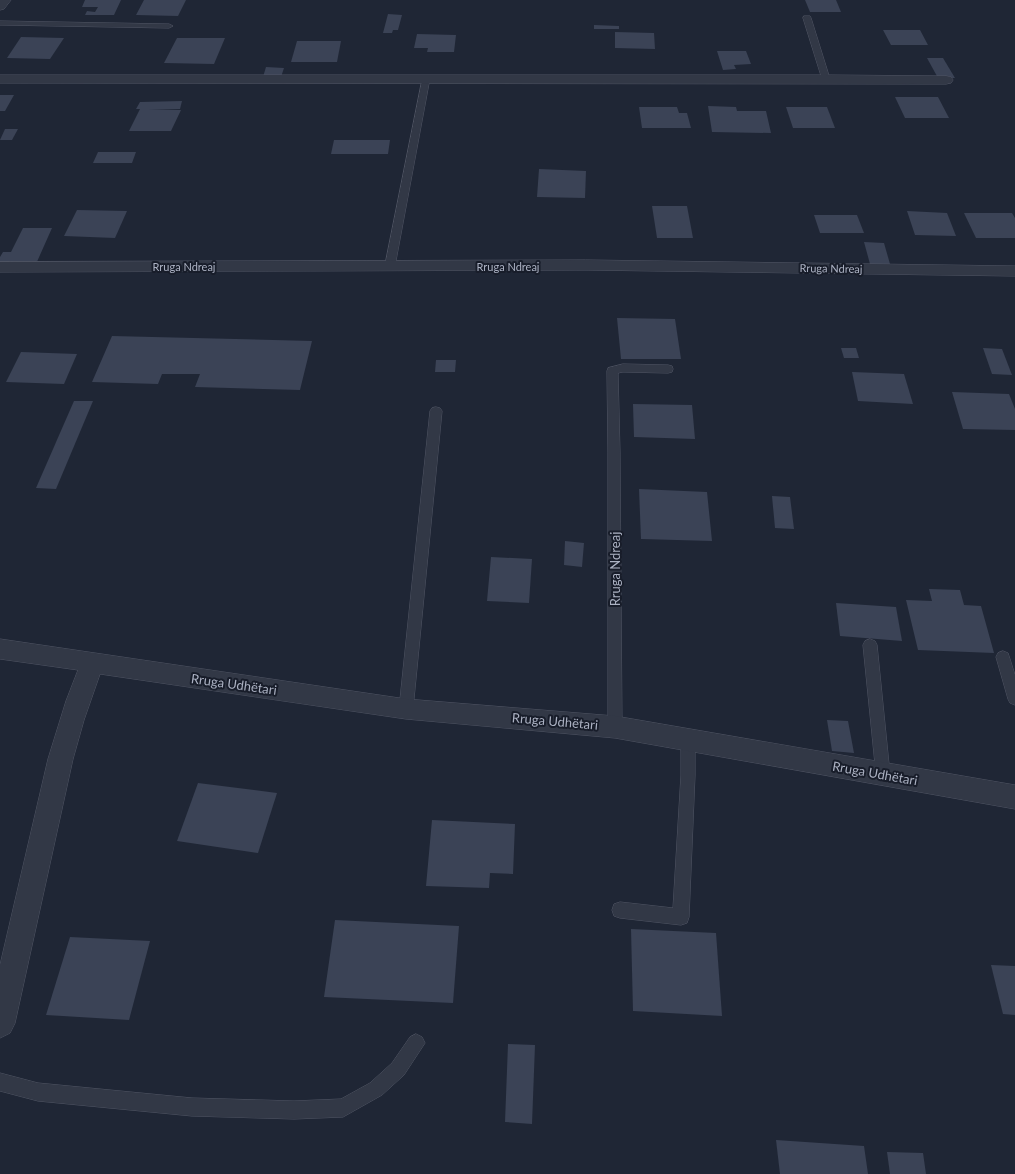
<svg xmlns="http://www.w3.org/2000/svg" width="1015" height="1174" font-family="Lato,sans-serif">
	<rect width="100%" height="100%" fill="#1f2635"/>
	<g fill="#3b4356">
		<polygon points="85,0 121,0 114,15 85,15 87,11 95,12 98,7 82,7"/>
		<polygon points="144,0 186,0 178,16 136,15"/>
		<polygon points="805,0 836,0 841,12 810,12"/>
		<polygon points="388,14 402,15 398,30 393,30 392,33 383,33"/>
		<polygon points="594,25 619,26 619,29 594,29"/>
		<polygon points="883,30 920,30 928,45 891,45"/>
		<polygon points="615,32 654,33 655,49 615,48"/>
		<polygon points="417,34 456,35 454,52 427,52 428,48 414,48"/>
		<polygon points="21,37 64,38 50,59 7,58"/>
		<polygon points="177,38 225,38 214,64 164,63"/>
		<polygon points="297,41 341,41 337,62 291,62"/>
		<polygon points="717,51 746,51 751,64 734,65 736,69 723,70"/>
		<polygon points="927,58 943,58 955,78 938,78"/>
		<polygon points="266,67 284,68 281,77 263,77"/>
		<polygon points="0,95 14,95 5,111 0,111"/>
		<polygon points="895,97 938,97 949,118 905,118"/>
		<polygon points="182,101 180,109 149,109 181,110 171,131 129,131 140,109 136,109 140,102"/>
		<polygon points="708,106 736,107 737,111 766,111 771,133 712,132"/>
		<polygon points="639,107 677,107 679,113 687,113 691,128 642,128"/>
		<polygon points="786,107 827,107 835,128 793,128"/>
		<polygon points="5,129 18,129 12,140 0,140"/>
		<polygon points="334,140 390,140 388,154 331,154"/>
		<polygon points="98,152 136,152 132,163 93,163"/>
		<polygon points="539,169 586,171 585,198 537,197"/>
		<polygon points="652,206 687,206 693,238 657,238"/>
		<polygon points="77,210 127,211 115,238 64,236"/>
		<polygon points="907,211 947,213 956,236 915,235"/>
		<polygon points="964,213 1012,213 1015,218 1015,238 976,238"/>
		<polygon points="814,215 857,215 864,233 820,233"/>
		<polygon points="23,228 52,228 36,264 0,264 0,257 3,252 11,252"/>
		<polygon points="864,242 884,243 890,264 870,264"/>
		<polygon points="617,318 675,319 681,359 621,359"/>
		<polygon points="112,336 312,341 300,390 195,387 200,374 162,374 158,384 92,382"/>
		<polygon points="841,348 856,348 859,358 844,358"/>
		<polygon points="983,348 1002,349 1012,375 992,374"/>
		<polygon points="21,352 77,354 64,384 6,382"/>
		<polygon points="436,360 456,360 455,372 435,372"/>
		<polygon points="852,372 904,374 913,404 858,401"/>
		<polygon points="952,392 1009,394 1015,409 1015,430 963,429"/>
		<polygon points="74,401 93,401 56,489 36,488"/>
		<polygon points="633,404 692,405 695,439 634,437"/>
		<polygon points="639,489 707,492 712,541 641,539"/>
		<polygon points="772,496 790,497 794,529 775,528"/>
		<polygon points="565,541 584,543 582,567 564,565"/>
		<polygon points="491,557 532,559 529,603 487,601"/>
		<polygon points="929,589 960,590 964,605 981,606 994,653 918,650 906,600 932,601"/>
		<polygon points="836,603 896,607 902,641 840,636"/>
		<polygon points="827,720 848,721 854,753 832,751"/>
		<polygon points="198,783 277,793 258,853 177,841"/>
		<polygon points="432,820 515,824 513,874 490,873 489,888 426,886"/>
		<polygon points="335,920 459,926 453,1003 324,997"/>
		<polygon points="631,929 716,933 722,1016 633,1011"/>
		<polygon points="70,937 150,941 129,1020 46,1015"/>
		<polygon points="991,965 1015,966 1015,1015 1003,1014"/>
		<polygon points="508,1044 535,1045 532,1124 505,1122"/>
		<polygon points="776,1140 864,1146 868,1174 780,1174"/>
		<polygon points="887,1152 923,1153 926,1174 890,1174"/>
	</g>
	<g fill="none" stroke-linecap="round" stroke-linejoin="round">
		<defs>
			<g id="service">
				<polygon points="804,16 810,16 811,18 830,79 829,81 826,81 822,79 803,18"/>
				<polygon points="0,21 169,24 173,26 169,28 0,25"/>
				<polygon points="423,76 429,76 430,78 395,266 390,269 385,266"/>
				<polygon points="623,364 668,365 672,366 673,369 672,372 668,373 623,372 618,373 620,453 622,727 620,731 615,733 610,731 608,727 608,453 607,371 608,368"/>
				<polygon points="436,407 440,408 442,411 413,709 411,713 406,715 401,713 399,709 430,411 432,408"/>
				<polygon points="870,639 875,641 877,645 890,774 888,779 883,781 878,779 876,774 863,645 865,641"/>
				<polygon points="1003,651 1008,653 1015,675 1015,705 1010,703 1008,699 996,657 998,653"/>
				<polygon points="688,733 693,734 695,739 695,775 689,917 687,923 681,925 620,918 614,916 612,910 614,904 620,902 673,908 681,775 681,739 683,734"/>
				<polygon points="416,1034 422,1037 425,1043 404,1075 382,1095 343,1117 294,1119 192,1116 38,1101 0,1091 0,1073 38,1083 192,1098 294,1101 341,1099 370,1083 392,1063 410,1037"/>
			</g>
			<g id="minor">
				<polygon points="0,0 11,0 4,9 0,10"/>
				<polygon points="0,75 826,75 946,76 951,77 953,80 951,83 946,84 0,83"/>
				<polygon points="586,260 1015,266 1015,276 586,270 0,272 0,262"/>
				<polygon points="0,639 406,699 615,716 1015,785 1015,809 615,738 406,719 100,674 84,720 73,759 15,1023 10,1033 0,1038 0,965 48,759 66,701 78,670 0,659"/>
			</g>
		</defs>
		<use href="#service" stroke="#505564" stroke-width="1"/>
		<use href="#minor" stroke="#505564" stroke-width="1"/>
		<use href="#service" fill="#323846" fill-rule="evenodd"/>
		<use href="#minor" fill="#323846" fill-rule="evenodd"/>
	</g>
	<g text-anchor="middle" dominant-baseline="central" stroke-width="4" stroke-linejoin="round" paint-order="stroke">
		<g font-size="11" fill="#acb2c3" stroke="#181d2a">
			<text x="184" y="266">Rruga Ndreaj</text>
			<text x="508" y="266">Rruga Ndreaj</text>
			<text transform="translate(831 268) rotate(1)">Rruga Ndreaj</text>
		</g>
		<g font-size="13" fill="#acb2c3" stroke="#181d2a">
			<text transform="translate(615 569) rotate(-90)">Rruga Ndreaj</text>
			<text transform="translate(234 684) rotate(8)">Rruga Udhëtari</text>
			<text transform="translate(555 721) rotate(5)">Rruga Udhëtari</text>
			<text transform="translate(875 773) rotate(10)">Rruga Udhëtari</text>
		</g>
	</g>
</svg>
